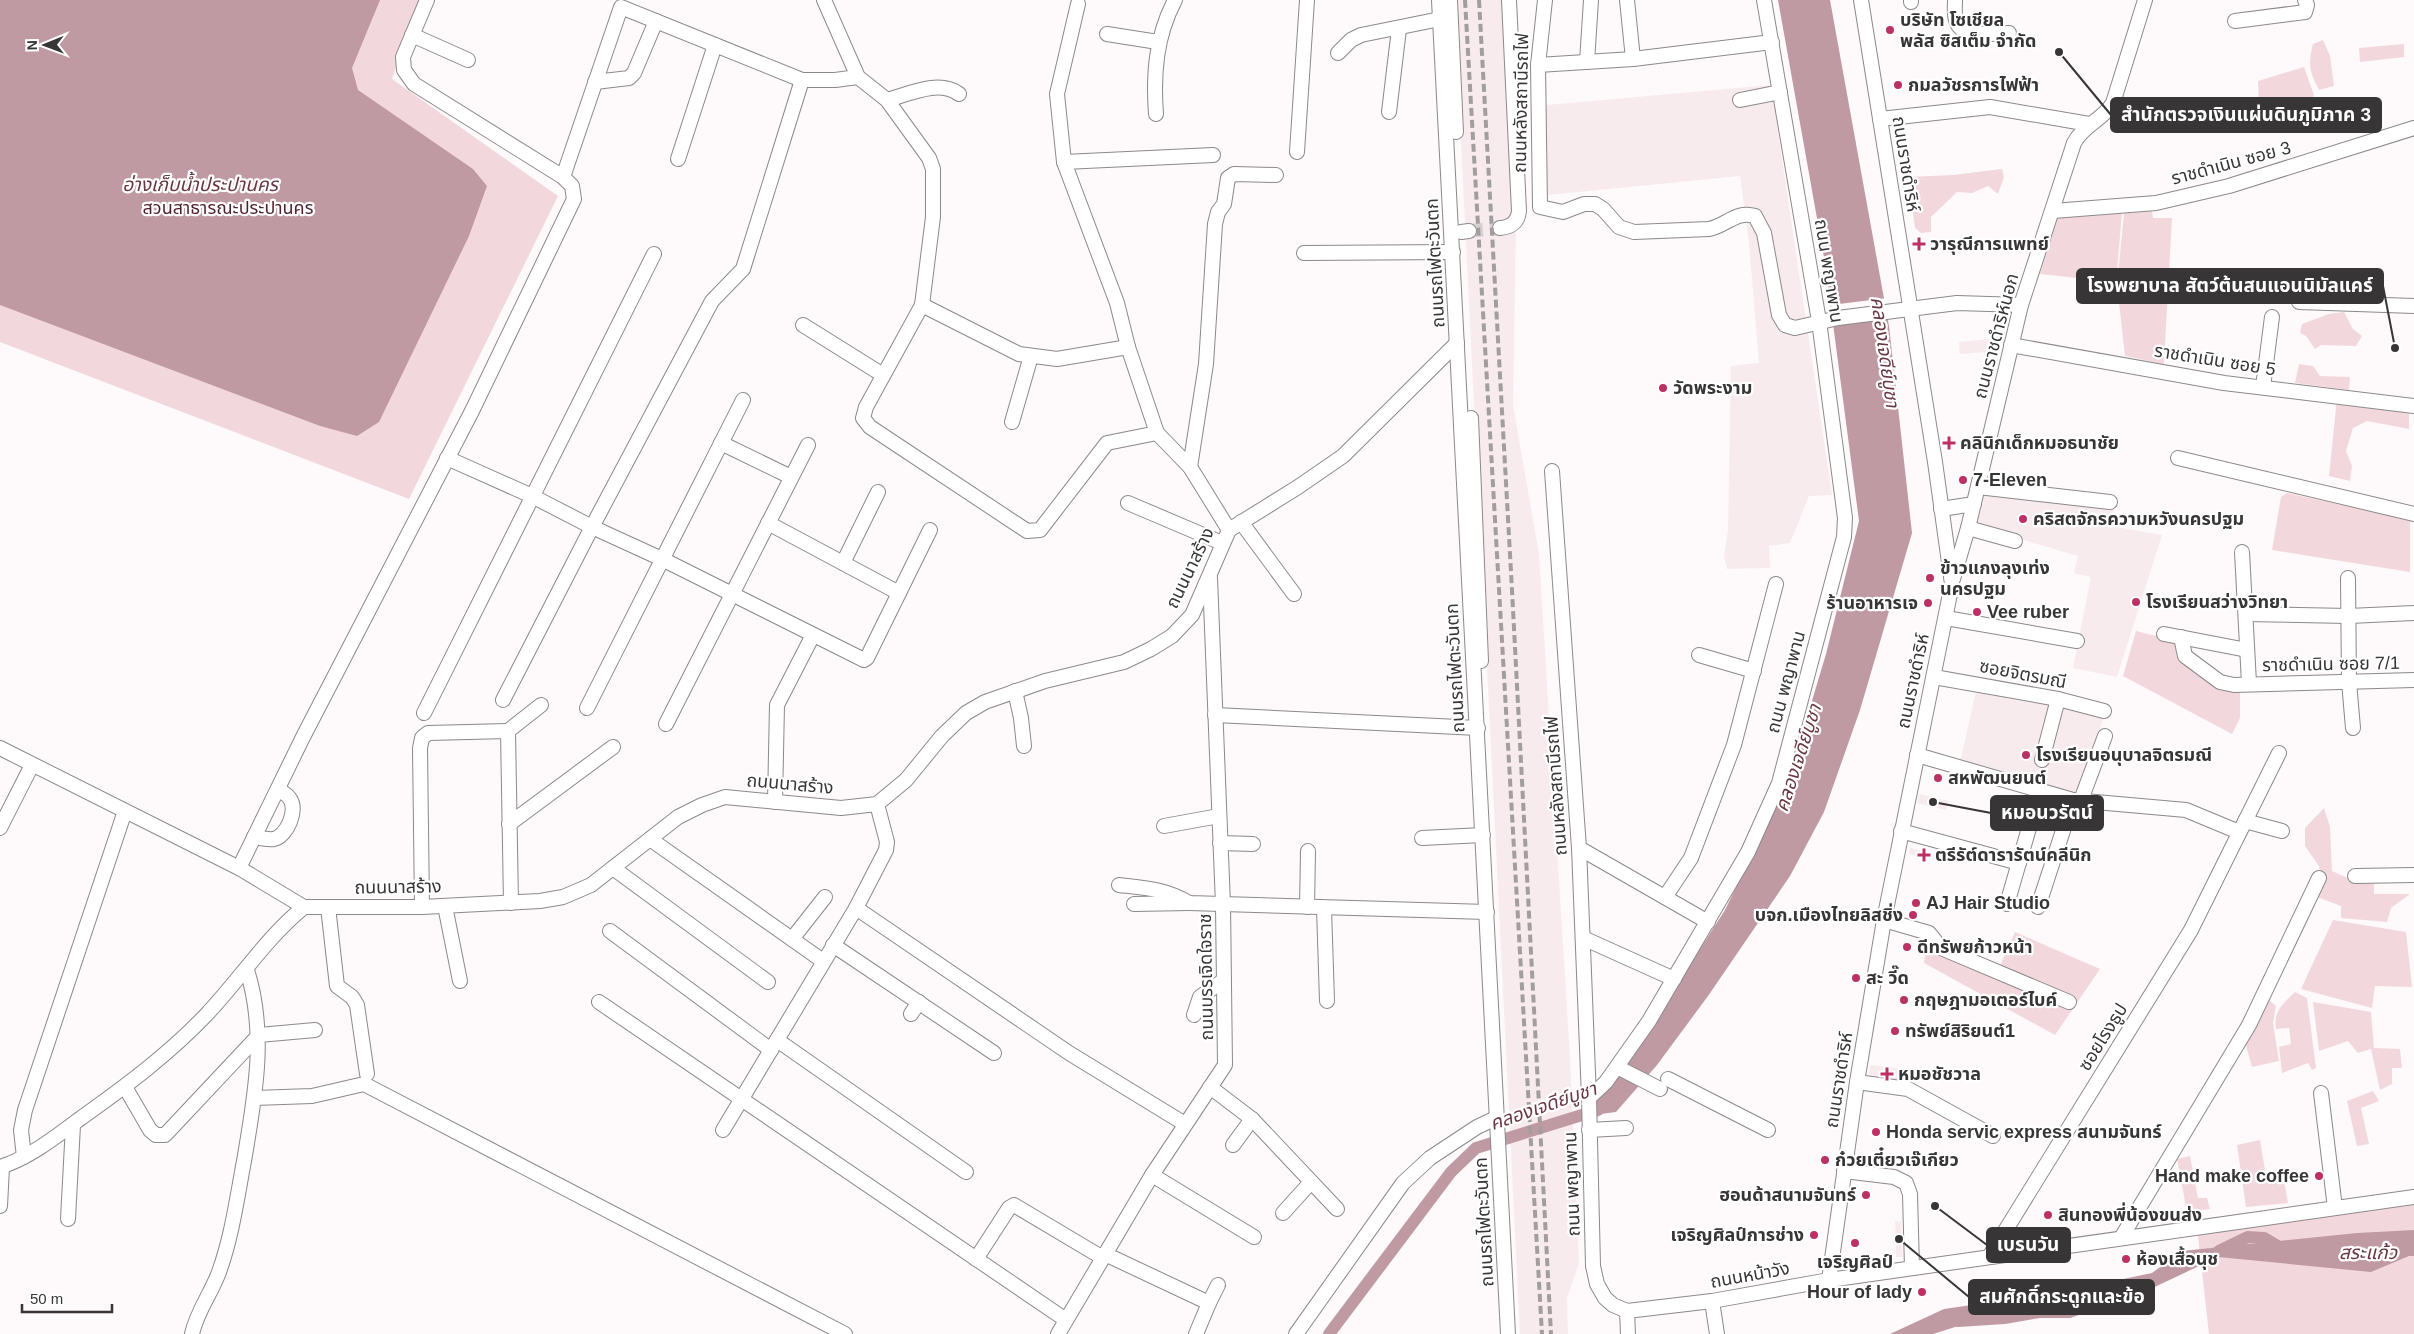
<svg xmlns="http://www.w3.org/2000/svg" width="2414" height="1334" font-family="Arial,'Noto Sans Thai',sans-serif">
	<rect width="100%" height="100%" fill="#fef9fa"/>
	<g fill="#f8ebee">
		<polygon points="1454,0 1508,0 1517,167 1513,405 1539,554 1570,1059 1579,1263 1567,1298 1568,1334 1520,1334"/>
		<polygon points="1771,85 1832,495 1809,496 1790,543 1769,546 1770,568 1727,569 1724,556 1728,530 1731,366 1759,363 1749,243 1740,176 1548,195 1545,114 1547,105"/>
		<polygon points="2001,338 1999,351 1960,354 1959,342"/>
		<polygon points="1981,484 2116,501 2111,526 2162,535 2117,677 2073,668 2091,577 2074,573 2078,556 1973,525"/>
		<polygon points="1977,687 2104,714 2096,743 2073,800 1959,767"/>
		<polygon points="1919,794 1948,801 1946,810 1917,803"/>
		<polygon points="1910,848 1940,855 1939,861 1909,854"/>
		<polygon points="1870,1065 1905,1069 1903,1083 1868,1079"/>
		<polygon points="1895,1221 1901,1221 1902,1257 1896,1257"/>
	</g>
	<g fill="#f2d8dd">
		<polygon points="0,0 419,0 392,79 558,196 409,499 0,342"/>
		<path d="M2323,40L2330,56L2334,86L2319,90C2309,71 2308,64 2313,44Z"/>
		<polygon points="2404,44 2404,57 2360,62 2359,48"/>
		<polygon points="2304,67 2314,95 2306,113 2282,123 2274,106 2259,109 2258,81"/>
		<polygon points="2002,169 2004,177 1998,194 1988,186 1972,193 1957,192 1931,217 1931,232 1921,233 1915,228 1908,177 1953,175"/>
		<polygon points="2152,211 2153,218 2172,218 2164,364 2125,356 2117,285 2124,213"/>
		<polygon points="2122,213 2116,282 2040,274 2057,216"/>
		<polygon points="2344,312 2353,329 2362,336 2356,346 2321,345 2315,349 2306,336 2300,333 2302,324 2329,314"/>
		<polygon points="2299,364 2313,366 2320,376 2350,377 2349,390 2295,383"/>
		<polygon points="2337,398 2409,407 2409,429 2367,421 2353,428 2346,451 2352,466 2350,481 2329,476"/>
		<polygon points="2287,493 2410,520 2410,572 2272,550 2281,497"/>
		<polygon points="2136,631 2176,641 2240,691 2240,718 2232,734 2123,676"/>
		<polygon points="2324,808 2330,827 2332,871 2350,879 2374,880 2374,894 2410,894 2391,908 2387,922 2341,918 2341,906 2317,897 2321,882 2319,866 2305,846 2305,828"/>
		<polygon points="2333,920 2406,932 2412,987 2375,986 2372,1008 2301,989"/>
		<polygon points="2015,932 2100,969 2055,1035 1924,963 1927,937 1996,975"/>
		<path d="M2295,992L2307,998L2316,1068L2312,1070L2308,1063L2282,1073L2279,1047L2291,1044L2289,1028L2276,1029C2273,1011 2283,1004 2295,992Z"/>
		<polygon points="2267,998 2276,1006 2273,1023 2279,1061 2252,1067 2245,1042"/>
		<polygon points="2313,1002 2371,1012 2374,1048 2400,1049 2402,1068 2392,1068 2392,1084 2380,1090 2371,1049 2358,1053 2348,1041 2319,1051"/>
		<polygon points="2373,1091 2379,1101 2361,1108 2369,1144 2357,1146 2347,1101"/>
		<polygon points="2260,1140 2266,1176 2283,1175 2288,1203 2246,1207 2237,1145"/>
		<polygon points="2190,1156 2198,1198 2207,1198 2210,1209 2187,1212 2177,1159"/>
		<polygon points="2414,1195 2414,1334 2209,1334 2197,1227"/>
	</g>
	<g fill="#c09aa3">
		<polygon points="0,0 380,0 352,68 358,90 473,169 487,186 469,236 379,422 357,436 320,426 0,305"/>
		<polygon points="1778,0 1830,0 1889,326 1912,533 1860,710 1824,812 1790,876 1708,996 1657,1065 1616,1112 1592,1115 1593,1102 1634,1052 1725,910 1788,781 1826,654 1859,521 1825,263"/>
		<polygon points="2414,1230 2414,1256 2409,1256 2371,1272 2218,1257 2142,1293 1993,1315 1933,1334 1890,1334 1944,1309 2061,1292 2152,1273 2182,1251 2357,1233"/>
	</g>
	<polygon fill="#fef9fa" points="1887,298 1889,317 1834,324 1831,305"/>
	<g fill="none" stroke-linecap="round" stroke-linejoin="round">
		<g stroke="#c09aa3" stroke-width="12">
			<polyline points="2219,1251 2248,1237 2264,1238 2284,1250"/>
			<polyline points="1958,1321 2004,1318 2039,1312 2069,1312 2127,1291"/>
			<polyline points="1329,1334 1451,1172 1476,1148 1598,1110"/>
		</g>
		<polyline stroke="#d6d2d3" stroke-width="14" stroke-dasharray="14 7" stroke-linecap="butt" points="1469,231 1500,228"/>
		<defs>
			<g id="minor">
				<polyline points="824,0 858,77 887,100 929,158 933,169 933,217 922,305 866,407 863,418 870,427 1027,531 1040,530 1107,443 1157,433"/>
				<polyline points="1439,0 1508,1334"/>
				<polyline points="1450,0 1456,132"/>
				<path d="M1545,0L1538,65L1540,207L1563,212L1584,204H1595L1603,209L1619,227L1634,232L1709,229C1726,226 1736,210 1755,216L1764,233L1779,315L1785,325L1795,328L1838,318L1957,303L2021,305"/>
				<polyline points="1627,0 1633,59"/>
				<polyline points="1764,0 1819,321 1845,518 1844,537 1779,783 1748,852 1649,1021 1606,1082 1589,1098 1593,1266 1597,1284 1605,1298 1613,1305 1627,1311 1712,1301 1829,1280 2414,1197"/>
				<polyline points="1911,0 1911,2"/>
				<path d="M1955,0C1955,6 1954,14 1956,20C1961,40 1993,33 2009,33"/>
				<polyline points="1078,4 1057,94 1064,162 1117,303 1128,347 1157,433 1190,467 1229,530"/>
				<polyline points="2235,21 2305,12 2307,5 2305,0"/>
				<polyline points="1107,34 1158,42"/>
				<polyline points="412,35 468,60"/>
				<polyline points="1338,53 1351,40 1361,35 1440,19"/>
				<polyline points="1587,62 1591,0"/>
				<polyline points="1538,65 1633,59 1772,42"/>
				<polyline points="802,80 835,80 858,77"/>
				<polyline points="595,82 629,78 634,73 656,21"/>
				<path d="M887,100C909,94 939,79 959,94"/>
				<polyline points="1740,100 1780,92"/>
				<polyline points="1389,112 1399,29"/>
				<path d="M1156,114C1153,74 1156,36 1175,0"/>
				<polyline points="1880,119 1990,107 2089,124"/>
				<polyline points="1297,152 1307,0"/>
				<polyline points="678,159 715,45"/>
				<polyline points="1064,162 1213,155"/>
				<polyline points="2053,211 2156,203 2229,186 2414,128"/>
				<path d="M1500,228C1511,227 1518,222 1519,211L1509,0"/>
				<polyline points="1461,232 1469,231"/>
				<polyline points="1304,253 1453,252"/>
				<polyline points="2299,302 2414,306"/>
				<polyline points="922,305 1019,354 1057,359 1128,347"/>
				<polyline points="803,325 883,375"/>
				<polyline points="2011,345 2224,383 2414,406"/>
				<polyline points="2263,387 2272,317"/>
				<polyline points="1471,418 1481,661"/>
				<polyline points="1012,422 1031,356"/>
				<polyline points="721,443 791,477"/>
				<polyline points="447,458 532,496 592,527 662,559 864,660 867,658 930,530"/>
				<polyline points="2178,458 2414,514"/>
				<polyline points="1190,467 1206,364 1215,224 1218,212 1224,204 1228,178 1234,174 1276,175"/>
				<polyline points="1552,471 1579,848 1589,1098"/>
				<polyline points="1978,487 2110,502"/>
				<polyline points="1128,503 1222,543"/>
				<polyline points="1941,509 1974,504"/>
				<polyline points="1241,522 1294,594"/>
				<polyline points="768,523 899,593"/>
				<polyline points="1968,528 2015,541"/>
				<polyline points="2242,552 2249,683"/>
				<polyline points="843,563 878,492"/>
				<polyline points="2348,578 2349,682 2353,728"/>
				<path d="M1953,579L1968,528L2021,305L2074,143C2083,125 2104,119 2113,103L2145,0"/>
				<polyline points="2246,614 2349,616 2414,613"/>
				<polyline points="1946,618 2077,641"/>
				<polyline points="2164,634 2247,650"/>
				<polyline points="2181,637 2185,656 2220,682 2234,685 2414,680"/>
				<polyline points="1699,655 1754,671"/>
				<polyline points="1934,677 2058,699 2104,711"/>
				<polyline points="1015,691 1021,718 1024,746"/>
				<polyline points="503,700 592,527 712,301 743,269 802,80 621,7 563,177"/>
				<polyline points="587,708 743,400"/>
				<polyline points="424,713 654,254"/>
				<polyline points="1215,715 1478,728"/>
				<polyline points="666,724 808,445"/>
				<polyline points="508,731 541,705"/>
				<polyline points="0,748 239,868 304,907 422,907 540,901 563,897 591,885 678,817 702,805 725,797 841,808 877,804 906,780 942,736 966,713 985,702 1045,681 1124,662 1151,649 1172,636 1192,615 1229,530 1298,487 1343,456 1457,343"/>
				<polyline points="1917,755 2073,800 2186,810 2239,832"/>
				<polyline points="2042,760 2058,699"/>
				<polyline points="2081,800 2105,736"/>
				<polyline points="775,802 777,705 813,635"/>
				<polyline points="2245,821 2282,831"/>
				<polyline points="509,824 613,747"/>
				<polyline points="1164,826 1219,816"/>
				<polyline points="0,828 32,765"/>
				<polyline points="1901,831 2019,863"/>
				<path d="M254,837C260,838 268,840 274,839C287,836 298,810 290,799C288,795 282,792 278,789"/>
				<polyline points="1422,838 1483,835"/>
				<polyline points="650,839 823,961"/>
				<polyline points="1220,843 1253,844"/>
				<polyline points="1579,848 1708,922"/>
				<polyline points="239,868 303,737 472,411 574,199 572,186 563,177 414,84 404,70 403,57 427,0"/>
				<polyline points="613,868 768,982"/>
				<polyline points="2355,876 2414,875"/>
				<path d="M1119,885C1145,888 1167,889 1189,903L1487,912"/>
				<polyline points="1665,897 1691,858 1734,745 1776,584"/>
				<polyline points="1134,904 1189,903"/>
				<polyline points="2007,904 2040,790"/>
				<polyline points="445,906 460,981"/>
				<polyline points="328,907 337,986 352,997 357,1005 367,1074"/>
				<polyline points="422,907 420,748 422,738 428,733 508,731 511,903"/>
				<polyline points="1307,907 1308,851"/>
				<polyline points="2038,907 2073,800"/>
				<polyline points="856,908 1069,1053 1185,1124"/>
				<polyline points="1324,908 1327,1001"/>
				<polyline points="1884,920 1929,933 1941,948 2069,1002"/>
				<polyline points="610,931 771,1050"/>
				<polyline points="1583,938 1674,979"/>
				<polyline points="792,939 825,897"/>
				<polyline points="833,945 994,1053"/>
				<polyline points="599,1002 1066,1320"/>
				<polyline points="911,1014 919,1002"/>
				<polyline points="1194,1015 1200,997 1224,980"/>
				<polyline points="777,1040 966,1172"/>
				<polyline points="1617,1067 1660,1089"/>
				<polyline points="1668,1079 1768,1130"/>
				<polyline points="1857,1082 1908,1089 1993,1136"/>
				<polyline points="125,1087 150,1130 156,1135 165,1135 259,1035 315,1030"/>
				<polyline points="1210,1087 1252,1119 1337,1209"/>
				<polyline points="2321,1093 2335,1208"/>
				<polyline points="254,1098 312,1096 364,1084 845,1334"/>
				<polyline points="723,1130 856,908 886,850 887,842 877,804"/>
				<polyline points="1589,1130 1626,1128"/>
				<polyline points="1233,1145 1252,1119"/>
				<polyline points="24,1157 21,1130 25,1110 125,811"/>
				<path d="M0,1167C29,1158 57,1136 81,1118C126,1086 169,1054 207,1014C240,979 267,937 304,907"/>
				<polyline points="1844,1171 1894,1177 1906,1183 1910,1194 1912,1268"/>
				<polyline points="1152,1175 1254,1237"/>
				<polyline points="0,1206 2,1167"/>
				<polyline points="1283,1213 1311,1182"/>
				<polyline points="68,1219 73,1125"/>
				<polyline points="2121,1238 2249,1025 2319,878"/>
				<polyline points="1105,1254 1209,1303 1196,1334"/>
				<polyline points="1989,1257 2191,930 2279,753"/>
				<polyline points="976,1259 1009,1208 1014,1205 1103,1258"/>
				<polyline points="1829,1280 1857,1082 1884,920 1952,584 1935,462 1861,0"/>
				<polyline points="1712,1301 1717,1334"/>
				<polyline points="1209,1303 1218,1285"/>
				<polyline points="1627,1311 1628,1334"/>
				<path d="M192,1334C197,1311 211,1294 219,1272C232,1236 237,1198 244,1161C255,1096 267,1034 247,970"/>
				<polyline points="1058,1334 1152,1175 1225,1065 1223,905 1210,578"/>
				<polyline points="1296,1334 1403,1183 1430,1158 1477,1127 1496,1118"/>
			</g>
		</defs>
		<use href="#minor" stroke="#8c898a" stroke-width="16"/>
		<use href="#minor" stroke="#fff" stroke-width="14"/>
		<g stroke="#a29e9f" stroke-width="4" stroke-dasharray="8 4" stroke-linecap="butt">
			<polyline points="1465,0 1542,1334"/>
			<polyline points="1479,0 1512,590 1551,1334"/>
		</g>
	</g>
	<g fill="#bd3064" stroke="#fff" stroke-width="2">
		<circle cx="1890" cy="30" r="5"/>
		<circle cx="1898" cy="85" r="5"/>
		<path d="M1916.5 236.5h5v5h5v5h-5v5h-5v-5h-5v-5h5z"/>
		<circle cx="1663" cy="388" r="5"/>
		<path d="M1946.5 435.5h5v5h5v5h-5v5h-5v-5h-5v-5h5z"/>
		<circle cx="1963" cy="480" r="5"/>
		<circle cx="2023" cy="519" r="5"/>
		<circle cx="1930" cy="578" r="5"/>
		<circle cx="2136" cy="602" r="5"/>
		<circle cx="1928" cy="603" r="5"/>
		<circle cx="1977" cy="612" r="5"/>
		<circle cx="2026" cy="755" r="5"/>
		<circle cx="1938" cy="778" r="5"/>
		<path d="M1921.5 847.5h5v5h5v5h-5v5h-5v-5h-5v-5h5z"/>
		<circle cx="1916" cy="903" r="5"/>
		<circle cx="1913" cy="915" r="5"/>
		<circle cx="1907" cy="947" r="5"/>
		<circle cx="1856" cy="978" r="5"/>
		<circle cx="1904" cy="1000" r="5"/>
		<circle cx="1895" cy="1031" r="5"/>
		<path d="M1884.5 1066.5h5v5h5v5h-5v5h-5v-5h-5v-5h5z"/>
		<circle cx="1876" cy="1132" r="5"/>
		<circle cx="1825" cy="1160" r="5"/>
		<circle cx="2319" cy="1176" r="5"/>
		<circle cx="1866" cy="1195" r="5"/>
		<circle cx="2048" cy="1215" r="5"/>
		<circle cx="1814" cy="1235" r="5"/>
		<circle cx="1855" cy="1243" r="5"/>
		<circle cx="2126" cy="1259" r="5"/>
		<circle cx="1922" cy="1292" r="5"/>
	</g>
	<g text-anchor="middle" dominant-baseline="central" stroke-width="4.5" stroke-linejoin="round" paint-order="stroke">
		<g font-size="18" font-weight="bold" fill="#373535" stroke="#fff" text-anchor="start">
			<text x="1900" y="20">บริษัท โซเชียล<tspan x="1900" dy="21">พลัส ซิสเต็ม จำกัด</tspan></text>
			<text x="1908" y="85">กมลวัชรการไฟฟ้า</text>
			<text x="1930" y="244">วารุณีการแพทย์</text>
			<text x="1673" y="388">วัดพระงาม</text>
			<text x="1960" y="443">คลินิกเด็กหมอธนาชัย</text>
			<text x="1973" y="480">7-Eleven</text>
			<text x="2033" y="519">คริสตจักรความหวังนครปฐม</text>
			<text x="1940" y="568">ข้าวแกงลุงเท่ง<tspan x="1940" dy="21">นครปฐม</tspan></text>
			<text x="2146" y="602">โรงเรียนสว่างวิทยา</text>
			<text x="1918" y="603" text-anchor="end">ร้านอาหารเจ</text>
			<text x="1987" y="612">Vee ruber</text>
			<text x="2036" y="755">โรงเรียนอนุบาลจิตรมณี</text>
			<text x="1948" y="778">สหพัฒนยนต์</text>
			<text x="1935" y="855">ตรีรัต์ดารารัตน์คลีนิก</text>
			<text x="1926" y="903">AJ Hair Studio</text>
			<text x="1903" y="915" text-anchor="end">บจก.เมืองไทยลิสชิ่ง</text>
			<text x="1917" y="947">ดีทรัพยก้าวหน้า</text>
			<text x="1866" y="978">สะ วี๊ด</text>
			<text x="1914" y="1000">กฤษฎามอเตอร์ไบค์</text>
			<text x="1905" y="1031">ทรัพย์สิริยนต์1</text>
			<text x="1898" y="1074">หมอชัชวาล</text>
			<text x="1886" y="1132">Honda servic express สนามจันทร์</text>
			<text x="1835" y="1160">ก๋วยเตี๋ยวเจ๊เกียว</text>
			<text x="2309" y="1176" text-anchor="end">Hand make coffee</text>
			<text x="1856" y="1195" text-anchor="end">ฮอนด้าสนามจันทร์</text>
			<text x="2058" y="1215">สินทองพี่น้องขนส่ง</text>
			<text x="1804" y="1235" text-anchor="end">เจริญศิลป์การช่าง</text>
			<text x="2136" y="1259">ห้องเสื้อนุช</text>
			<text x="1855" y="1262" text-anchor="middle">เจริญศิลป์</text>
			<text x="1912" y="1292" text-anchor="end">Hour of lady</text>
		</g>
		<g font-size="18" fill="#373535" stroke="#fff">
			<text transform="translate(1521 103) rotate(-89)">ถนนหลังสถานีรถไฟ</text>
			<text transform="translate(2231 163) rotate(-15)">ราชดำเนิน ซอย 3</text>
			<text transform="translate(1906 164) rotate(81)">ถนนราชดำริห์</text>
			<text transform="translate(1435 263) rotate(-93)">ถนนรถไฟตะวันตก</text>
			<text transform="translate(1829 271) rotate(81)">ถนน พญาพาน</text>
			<text transform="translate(1996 336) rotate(-75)">ถนนราชดำริห์นอก</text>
			<text transform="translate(2215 360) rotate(9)">ราชดำเนิน ซอย 5</text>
			<text transform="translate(1190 568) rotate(-64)">ถนนนาสร้าง</text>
			<text transform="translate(2331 664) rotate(-1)">ราชดำเนิน ซอย 7/1</text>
			<text transform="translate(1455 668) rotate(-93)">ถนนรถไฟตะวันตก</text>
			<text transform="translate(2023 674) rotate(11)">ซอยจิตรมณี</text>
			<text transform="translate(1913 681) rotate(-78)">ถนนราชดำริห์</text>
			<text transform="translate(1786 682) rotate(-75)">ถนน พญาพาน</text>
			<text transform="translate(790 784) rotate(5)">ถนนนาสร้าง</text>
			<text transform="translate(1556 786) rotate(-94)">ถนนหลังสถานีรถไฟ</text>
			<text transform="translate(398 887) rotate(-1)">ถนนนาสร้าง</text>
			<text transform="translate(1206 977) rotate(-91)">ถนนบรรเจิดใจราช</text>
			<text transform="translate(2103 1037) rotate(-58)">ซอยโรงธูป</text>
			<text transform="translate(1839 1080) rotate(-81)">ถนนราชดำริห์</text>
			<text transform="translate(1572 1184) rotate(-92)">ถนน พญาพาน</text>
			<text transform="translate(1484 1222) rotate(-93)">ถนนรถไฟตะวันตก</text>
			<text transform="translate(1750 1275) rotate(-10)">ถนนหน้าวัง</text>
		</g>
		<g font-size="18" fill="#501f2e" stroke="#fff">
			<text x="228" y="208">สวนสาธารณะประปานคร</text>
		</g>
		<g font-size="19" font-style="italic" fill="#6a3644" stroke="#fff">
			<text x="200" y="184">อ่างเก็บน้ำประปานคร</text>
			<text transform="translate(1885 352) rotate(82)">คลองเจดีย์บูชา</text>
			<text transform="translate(1798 758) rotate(-72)">คลองเจดีย์บูชา</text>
			<text transform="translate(1543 1106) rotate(-19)">คลองเจดีย์บูชา</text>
			<text x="2368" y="1252">สระแก้ว</text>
		</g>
	</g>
	<path fill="none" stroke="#373535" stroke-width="2" d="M2059 52L2111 115M2395 348L2383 286M1933 802L1991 813M1935 1206L1987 1245M1899 1239L1969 1297"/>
	<g fill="#373535" stroke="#fff" stroke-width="2">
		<circle cx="2059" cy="52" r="5"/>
		<circle cx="2395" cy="348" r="5"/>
		<circle cx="1933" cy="802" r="5"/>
		<circle cx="1935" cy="1206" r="5"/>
		<circle cx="1899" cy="1239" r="5"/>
	</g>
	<g fill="#373535" stroke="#373535" stroke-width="2">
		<rect x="2111" y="98" width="270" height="34" rx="5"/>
		<rect x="2077" y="269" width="306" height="34" rx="5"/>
		<rect x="1991" y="796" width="112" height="34" rx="5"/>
		<rect x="1987" y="1228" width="83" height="34" rx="5"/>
		<rect x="1969" y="1280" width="185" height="34" rx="5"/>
	</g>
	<g font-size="19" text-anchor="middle" font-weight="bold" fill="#fff">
		<text x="2246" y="121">สำนักตรวจเงินแผ่นดินภูมิภาค 3</text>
		<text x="2230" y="292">โรงพยาบาล สัตว์ต้นสนแอนนิมัลแคร์</text>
		<text x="2047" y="819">หมอนวรัตน์</text>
		<text x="2028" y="1251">เบรนวัน</text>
		<text x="2062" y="1303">สมศักดิ์กระดูกและข้อ</text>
	</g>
	<g transform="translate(45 45) rotate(269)" stroke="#ffffff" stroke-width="4" paint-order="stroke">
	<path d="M0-4L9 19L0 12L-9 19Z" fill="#373535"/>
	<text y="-8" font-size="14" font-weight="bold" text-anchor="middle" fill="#373535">N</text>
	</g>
	<path d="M22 1304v8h90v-8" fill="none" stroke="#373535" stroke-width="2.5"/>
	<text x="30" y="1304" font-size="15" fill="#373535" stroke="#ffffff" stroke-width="4" paint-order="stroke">50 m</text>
</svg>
